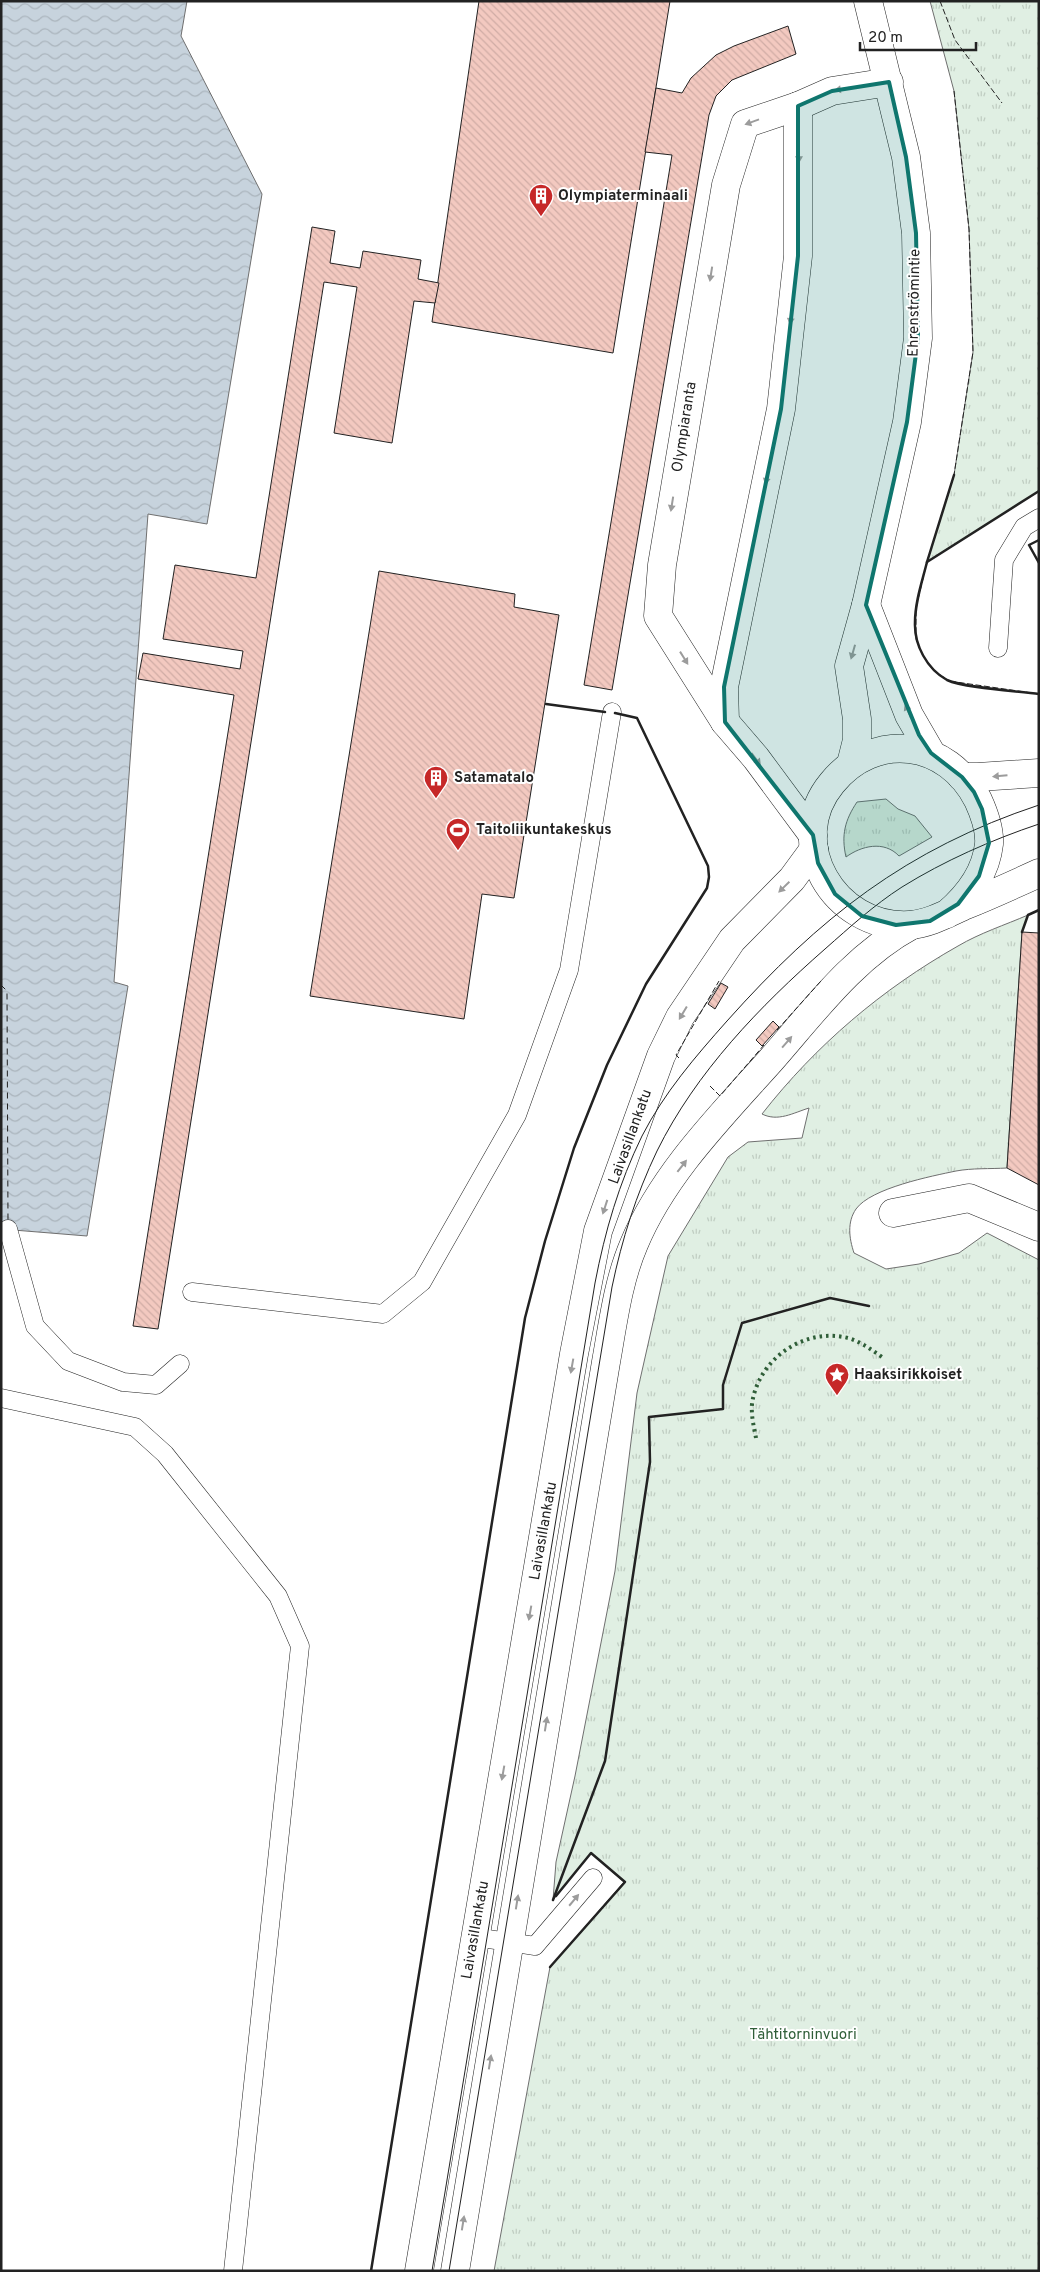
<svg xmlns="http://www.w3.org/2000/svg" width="1040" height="2272" font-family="Overpass,sans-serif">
	<defs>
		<pattern id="grass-tufts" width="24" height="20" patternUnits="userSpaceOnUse" patternTransform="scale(1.25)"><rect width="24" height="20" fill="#e0efe3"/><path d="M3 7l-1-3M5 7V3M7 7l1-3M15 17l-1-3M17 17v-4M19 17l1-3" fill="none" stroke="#c0cdc2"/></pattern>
		<pattern id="water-waves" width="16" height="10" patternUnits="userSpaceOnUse" patternTransform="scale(1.25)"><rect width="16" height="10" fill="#c7d3dd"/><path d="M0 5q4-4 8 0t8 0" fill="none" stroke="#abb5bd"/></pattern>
		<pattern id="building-back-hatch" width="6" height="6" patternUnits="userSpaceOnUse" patternTransform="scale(1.25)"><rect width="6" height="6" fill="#f3c9c0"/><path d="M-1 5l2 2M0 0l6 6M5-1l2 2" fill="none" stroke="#d0aca5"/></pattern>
	</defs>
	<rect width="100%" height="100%" fill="#fff"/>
	<g fill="url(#grass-tufts)" stroke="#6f6f6f">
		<polygon points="930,1 1039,1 1039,491 927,562 954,475 973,352 969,229 954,91"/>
		<path d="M886,799L898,809L915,816L932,837L899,856C884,840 861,846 846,857C841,835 845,820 857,802Z"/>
		<path d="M1028,915L1022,932L1007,1168C990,1169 972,1168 956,1171C932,1176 871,1188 856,1209C847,1222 849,1238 854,1253L886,1269L919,1264L959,1253L987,1233L1039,1260V2271H494L550,1967L624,1882L591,1853L553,1900L556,1862L575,1776L615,1571L637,1393L668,1256L728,1157L748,1142L802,1138L809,1108C793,1113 778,1122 762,1114C816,1045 882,989 958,946C980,933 1005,925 1028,915Z"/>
	</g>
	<polygon fill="url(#water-waves)" stroke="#6f6f6f" points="1,1 187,1 181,36 262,194 207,524 148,514 114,982 128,986 87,1236 1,1229"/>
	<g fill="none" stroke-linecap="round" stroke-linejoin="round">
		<polyline stroke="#222" stroke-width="1" stroke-dasharray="6 5" stroke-linecap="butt" points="1,985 7,991 8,1222"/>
	</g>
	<g fill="url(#building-back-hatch)" stroke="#222">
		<polygon points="479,1 670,1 613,353 432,322"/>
		<polygon points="788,26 796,54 732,80 716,96 709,115 612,690 584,685 672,155 645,152 656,88 682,93 691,78 716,55 734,46"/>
		<polygon points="312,227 335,231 330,263 360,268 363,251 421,260 418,279 439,283 435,303 414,301 392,443 334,433 357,287 324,282 158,1329 133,1326 234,695 138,679 143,653 240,669 243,651 163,639 175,565 256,578"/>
		<polygon points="379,571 515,594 514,607 559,615 514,898 482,894 464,1019 310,996"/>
		<polygon points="1022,932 1039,933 1039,1185 1007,1168"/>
		<polygon points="721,983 728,987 715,1009 708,1004"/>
		<polygon points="773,1021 779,1027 762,1046 756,1040"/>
	</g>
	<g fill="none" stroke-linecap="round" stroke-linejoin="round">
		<defs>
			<g id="lane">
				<polyline points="998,648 1004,560 1024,527 1039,518"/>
				<polyline points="8,1229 35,1326 68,1361 123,1382 156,1385 180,1364"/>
				<polyline points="192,1292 383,1314 422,1282 517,1115 569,970 612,712"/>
				<polyline points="1,1398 135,1427 165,1454 278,1596 300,1646 233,2271"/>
				<polyline points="475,1937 535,1946 593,1878"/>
			</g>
			<g id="street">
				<polyline points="725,722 724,687 781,409 798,256 798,106"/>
				<polyline points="813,835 756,758 725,722 658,616 662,565 726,185 745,124 798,106 832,91 889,82"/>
				<polyline points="893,1213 969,1198 1039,1227"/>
			</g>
			<g id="secondary">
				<polyline points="866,605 909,715 931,753"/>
				<polyline points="851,764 857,740 857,719 849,666 866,605 907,422 918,338 916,233 906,157 868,1"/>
				<polyline points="962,777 978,777 1039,773"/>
				<path d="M947,914C968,896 986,872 989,844C990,830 984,813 978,800C948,740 875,730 832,783C783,842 834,929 909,925C929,924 948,913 966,905C991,895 1015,884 1039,873"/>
				<polyline points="419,2271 574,1354 598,1231 661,1056 680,1017 732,940 792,879 814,849"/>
				<path d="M455,2271L606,1362C613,1323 618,1281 634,1244C663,1174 721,1116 771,1060C814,1011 854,956 912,925"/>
			</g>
		</defs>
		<use href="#lane" stroke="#222" stroke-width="19"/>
		<use href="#street" stroke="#222" stroke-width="29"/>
		<use href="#secondary" stroke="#222" stroke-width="29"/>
		<use href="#lane" stroke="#fff" stroke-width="18"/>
		<use href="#street" stroke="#fff" stroke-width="28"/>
		<use href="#secondary" stroke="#fff" stroke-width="28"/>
		<g stroke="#222" stroke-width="1">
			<path d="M432,2271L595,1283C605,1231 619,1183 642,1136C664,1093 695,1057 727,1021C819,918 906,849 1039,805"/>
			<path d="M449,2271L612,1287C622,1239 636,1195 657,1151C696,1072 760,1006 825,949C850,927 874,905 902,887C944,861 991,840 1039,824"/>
		</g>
		<path stroke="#2f5e38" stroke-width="4" stroke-dasharray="2.5 4" stroke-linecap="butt" d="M756,1438C754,1427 751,1416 752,1404C758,1359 804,1327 848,1338C862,1342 873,1351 885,1359"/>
		<g stroke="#222" stroke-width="1" stroke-dasharray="6 2.5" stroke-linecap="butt">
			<polyline points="940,1 955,40 1002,103"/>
			<polyline points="954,91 969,229 973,352 954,475 927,562 916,608 916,639 922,654 933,670 949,681 1039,694"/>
			<polyline points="777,1030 821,981"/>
			<polyline points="679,1058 676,1055 719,981"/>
			<polyline points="710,1086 720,1096 764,1045"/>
		</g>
		<g stroke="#222" stroke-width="2.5">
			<path d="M1039,491L927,562C922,582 915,602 915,622C914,645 927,669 947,680C964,688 1018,691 1039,694"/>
			<polyline points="1039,540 1029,545 1039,563"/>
			<polyline points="927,562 954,475"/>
			<polyline points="546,704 605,712"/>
			<polyline points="1022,932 1028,915 1039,910"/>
			<polyline points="553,1900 605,1761 650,1462 649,1417 723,1409 723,1385 742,1323 830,1298 869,1306"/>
			<polyline points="550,1967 625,1882 591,1853 556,1896"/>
			<polyline points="371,2271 525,1318 545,1241 574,1148 607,1065 646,984 707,888 709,877 708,866 637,718 615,713"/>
		</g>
	</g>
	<defs><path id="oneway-solid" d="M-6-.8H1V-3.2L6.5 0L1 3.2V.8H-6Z" transform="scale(1.25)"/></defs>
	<g fill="#9c9c9c">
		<use href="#oneway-solid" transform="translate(842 89) rotate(171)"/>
		<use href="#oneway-solid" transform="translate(752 122) rotate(160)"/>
		<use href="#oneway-solid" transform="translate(799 155) rotate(90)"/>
		<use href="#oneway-solid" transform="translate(711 274) rotate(99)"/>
		<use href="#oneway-solid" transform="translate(791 317) rotate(97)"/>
		<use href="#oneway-solid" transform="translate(767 477) rotate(102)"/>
		<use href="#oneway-solid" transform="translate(672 504) rotate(99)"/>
		<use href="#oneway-solid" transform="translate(853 652) rotate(106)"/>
		<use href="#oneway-solid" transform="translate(684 658) rotate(58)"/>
		<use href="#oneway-solid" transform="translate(908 711) rotate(-114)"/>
		<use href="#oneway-solid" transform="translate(756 759) rotate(53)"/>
		<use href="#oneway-solid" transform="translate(1000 776) rotate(175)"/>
		<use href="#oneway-solid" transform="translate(784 887) rotate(136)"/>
		<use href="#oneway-solid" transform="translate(683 1013) rotate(121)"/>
		<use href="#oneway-solid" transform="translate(787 1042) rotate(-49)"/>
		<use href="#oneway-solid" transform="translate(682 1166) rotate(-52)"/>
		<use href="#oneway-solid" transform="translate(605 1207) rotate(108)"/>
		<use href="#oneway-solid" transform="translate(572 1366) rotate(100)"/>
		<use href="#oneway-solid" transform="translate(530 1613) rotate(100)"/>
		<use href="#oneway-solid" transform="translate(546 1724) rotate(-81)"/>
		<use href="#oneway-solid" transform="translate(503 1773) rotate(100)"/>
		<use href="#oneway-solid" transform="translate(574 1900) rotate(-50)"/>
		<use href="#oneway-solid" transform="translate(517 1902) rotate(-81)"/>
		<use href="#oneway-solid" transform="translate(490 2062) rotate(-81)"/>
		<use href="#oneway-solid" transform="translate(463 2223) rotate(-81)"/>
	</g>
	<path fill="#0f766e" fill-opacity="0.2" stroke="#0f766e" stroke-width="4" stroke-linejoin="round" d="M889,82L906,157L916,233L918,338L907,422L866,605L919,735L931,753L962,777L974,792L982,809L989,843L979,876L958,904L930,921L896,925L862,916L835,894L818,863L813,835L725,722L724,687L781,409L798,256V106L832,91Z"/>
	<defs>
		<symbol id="building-pin" viewBox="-11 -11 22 30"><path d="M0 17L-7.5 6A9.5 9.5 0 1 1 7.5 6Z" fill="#c62828" stroke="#fff"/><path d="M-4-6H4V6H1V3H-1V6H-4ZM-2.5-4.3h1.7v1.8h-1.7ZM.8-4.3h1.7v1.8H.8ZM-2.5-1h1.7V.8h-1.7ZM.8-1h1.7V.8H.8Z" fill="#fff"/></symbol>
		<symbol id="stadium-pin" viewBox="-11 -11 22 30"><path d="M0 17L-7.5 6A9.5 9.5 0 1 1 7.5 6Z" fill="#c62828" stroke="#fff"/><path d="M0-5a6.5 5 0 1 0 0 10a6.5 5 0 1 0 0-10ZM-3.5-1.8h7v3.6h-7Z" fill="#fff"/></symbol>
		<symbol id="sight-pin" viewBox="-11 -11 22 30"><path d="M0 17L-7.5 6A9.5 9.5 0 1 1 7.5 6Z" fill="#c62828" stroke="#fff"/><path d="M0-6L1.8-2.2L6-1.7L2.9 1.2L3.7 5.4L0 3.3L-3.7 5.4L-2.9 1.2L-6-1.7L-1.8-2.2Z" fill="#fff"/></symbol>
	</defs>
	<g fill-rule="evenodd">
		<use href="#building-pin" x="527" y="182" width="28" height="38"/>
		<use href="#building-pin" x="422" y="764" width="28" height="38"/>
		<use href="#stadium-pin" x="444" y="816" width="28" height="38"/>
		<use href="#sight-pin" x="823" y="1361" width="28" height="38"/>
	</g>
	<g text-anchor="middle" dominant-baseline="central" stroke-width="4" stroke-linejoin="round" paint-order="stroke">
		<g font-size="15" font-weight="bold" fill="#222" stroke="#fff" text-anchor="start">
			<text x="558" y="196">Olympiaterminaali</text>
			<text x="454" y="778">Satamatalo</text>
			<text x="476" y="830">Taitoliikuntakeskus</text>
			<text x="854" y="1375">Haaksirikkoiset</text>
		</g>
		<g font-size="15" fill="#222" stroke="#fff">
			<text transform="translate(915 303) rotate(-89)">Ehrenströmintie</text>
			<text transform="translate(685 427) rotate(-81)">Olympiaranta</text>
			<text transform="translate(631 1137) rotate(-70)">Laivasillankatu</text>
			<text transform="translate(544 1531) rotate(-80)">Laivasillankatu</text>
			<text transform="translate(476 1930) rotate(-80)">Laivasillankatu</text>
		</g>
		<g font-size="15" fill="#2f5e38" stroke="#fff">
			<text x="803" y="2035">Tähtitorninvuori</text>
		</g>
	</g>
	<rect width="1040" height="2272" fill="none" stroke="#222222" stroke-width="5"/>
	<path d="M860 42v8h116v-8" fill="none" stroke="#222222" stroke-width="2.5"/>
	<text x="868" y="42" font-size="15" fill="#222222" stroke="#ffffff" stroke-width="4" paint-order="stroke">20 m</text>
</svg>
